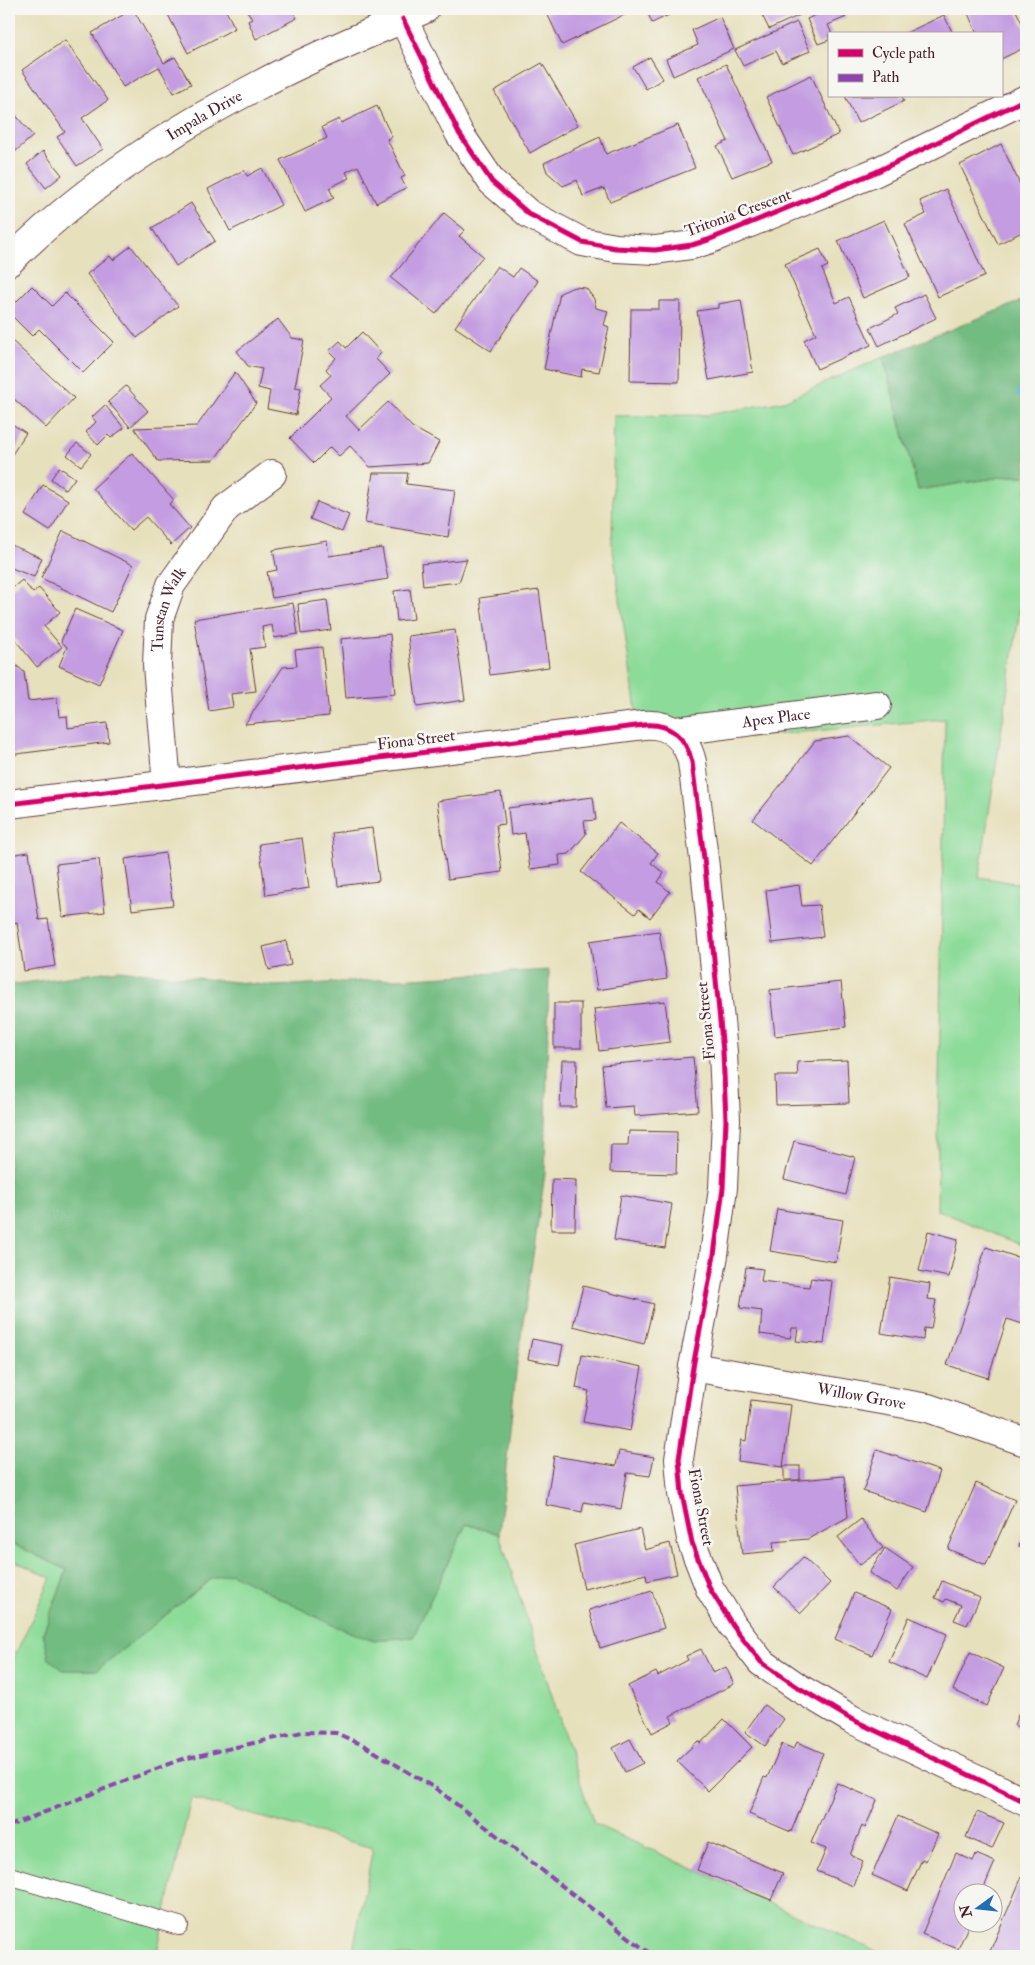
<svg xmlns="http://www.w3.org/2000/svg" width="1035" height="1965" font-family="'IM FELL Double Pica',serif">
	<rect width="100%" height="100%" fill="#f6f6f2"/>
	<filter id="ink" filterUnits="userSpaceOnUse"><feTurbulence type="fractalNoise" baseFrequency=".02" numOctaves="2"/><feDisplacementMap in="SourceGraphic" scale="10" xChannelSelector="R" yChannelSelector="G"/><feConvolveMatrix kernelMatrix="1 2 1 2 8 2 1 2 1" color-interpolation-filters="sRGB"/></filter>
	<filter id="wash" filterUnits="userSpaceOnUse"><feTurbulence type="fractalNoise" baseFrequency=".0096" numOctaves="4" result="noise"/><feDisplacementMap in="SourceGraphic" scale="20" xChannelSelector="R" yChannelSelector="G"/><feGaussianBlur stdDeviation="1.12" result="paint"/><feColorMatrix in="noise" values="0 0 0 0 0 0 0 0 0 0 0 0 0 0 0 0 0 1.4 0 .05"/><feComposite in="paint" operator="in"/></filter>
	<g filter="url(#wash)">
		<rect width="100%" height="100%" fill="#e7e0bc"/>
		<g fill="#8ddb99" stroke="#6c7d62">
			<polygon points="883,357 918,490 1008,476 1026,476 1026,597 1022,596 979,877 1026,885 1026,1247 937,1210 945,719 749,737 747,725 638,725 612,543 614,416 708,415 784,401"/>
			<polygon points="466,1524 499,1534 594,1824 887,1956 352,1956 373,1848 191,1798 156,1956 9,1956 9,1668 51,1578 9,1558 9,1542 67,1570 43,1633 63,1670 96,1670 211,1579 231,1573 330,1624 371,1640 413,1637"/>
		</g>
		<g fill="#72bb81" stroke="#5e6d56">
			<polygon points="1026,299 1026,476 1008,476 918,490 883,357"/>
			<polygon points="118,970 275,986 549,970 545,1174 517,1363 499,1534 466,1524 413,1637 371,1640 330,1624 231,1573 211,1579 97,1670 63,1670 49,1659 43,1633 67,1570 9,1542 9,985"/>
		</g>
		<g fill="none" stroke-linecap="round" stroke-linejoin="round">
			<polyline stroke="#58b4d6" stroke-width="9" points="1021,393 1026,394"/>
		</g>
		<g id="blocks">
			<g fill="#c39ce1">
				<polygon points="133,9 164,63 175,57 191,84 174,93 159,67 123,87 92,33"/>
				<polygon points="165,9 225,9 235,28 188,53"/>
				<polygon points="246,9 292,9 297,18 256,39 248,21 252,19"/>
				<polygon points="545,9 631,9 632,11 562,45"/>
				<polygon points="646,9 681,9 652,23"/>
				<polygon points="759,9 808,9 809,11 769,29"/>
				<polygon points="829,9 842,9 846,17 828,25 832,34 829,34 829,40 818,44 807,19"/>
				<polygon points="893,9 906,9 895,14"/>
				<polygon points="966,9 1015,9 1026,31 1026,47 1001,59 1001,34 977,34"/>
				<polygon points="944,15 953,34 904,34"/>
				<polygon points="720,17 734,49 673,76 666,59 698,45 692,30"/>
				<polygon points="797,22 810,51 782,63 776,51 743,66 735,50"/>
				<polygon points="65,40 108,100 82,118 103,149 77,166 57,137 65,132 22,70"/>
				<polygon points="650,57 663,79 646,89 633,67"/>
				<polygon points="542,63 578,125 530,153 494,91"/>
				<polygon points="726,64 772,161 732,177 717,146 728,141 698,77"/>
				<polygon points="811,75 839,134 793,155 766,97"/>
				<polygon points="845,96 902,96 904,101 858,123"/>
				<polygon points="377,106 392,137 387,139 405,176 401,178 406,188 376,203 358,166 346,172 349,178 329,188 334,198 305,212 280,160 327,138 322,127 339,119 341,123"/>
				<polygon points="9,107 33,136 9,157"/>
				<polygon points="678,125 695,168 610,202 604,188 583,196 577,180 563,186 547,172 544,163 600,137 606,154"/>
				<polygon points="1001,144 1026,197 1026,230 998,244 960,165"/>
				<polygon points="43,151 62,175 46,188 27,164"/>
				<polygon points="262,168 281,205 230,231 208,189 244,170 247,176"/>
				<polygon points="946,189 985,276 938,297 905,224 926,214 920,201"/>
				<polygon points="191,203 215,241 176,266 152,228"/>
				<polygon points="444,213 465,230 459,236 483,256 436,314 391,278"/>
				<polygon points="884,220 910,277 863,298 838,241"/>
				<polygon points="131,246 178,306 137,338 87,274 110,256 113,260"/>
				<polygon points="820,249 828,266 822,269 836,303 849,297 871,345 817,369 804,340 816,334 785,264"/>
				<polygon points="497,266 513,277 519,268 538,281 491,351 455,327"/>
				<polygon points="32,286 52,306 65,293 114,342 83,373 39,329 32,336 9,313 9,309"/>
				<polygon points="574,287 586,288 594,299 596,308 608,311 604,325 609,327 599,372 582,369 581,377 544,369 560,293"/>
				<polygon points="924,294 936,318 879,346 870,328 898,314 895,308"/>
				<polygon points="741,300 753,372 709,380 697,311 718,308 718,304"/>
				<polygon points="659,301 680,301 679,382 630,381 631,309 659,309"/>
				<polygon points="278,319 292,338 304,340 295,387 301,388 296,415 267,409 270,391 258,388 262,369 248,366 237,351"/>
				<polygon points="362,332 381,353 376,359 390,374 346,416 359,430 388,402 412,427 439,442 428,463 370,467 350,446 339,456 330,447 314,463 290,438 331,397 320,385 331,375 326,369 336,358 329,351 340,341 346,348"/>
				<polygon points="11,340 74,398 46,428 13,398 9,403 9,342"/>
				<polygon points="235,372 256,403 214,460 158,461 134,428 197,426"/>
				<polygon points="126,386 148,411 130,427 108,402"/>
				<polygon points="105,405 124,428 111,438 108,435 98,445 86,432 96,422 92,417"/>
				<polygon points="9,422 26,433 9,459"/>
				<polygon points="77,443 91,454 81,466 67,455"/>
				<polygon points="132,453 174,500 169,504 190,528 171,545 146,517 131,530 93,488"/>
				<polygon points="59,467 75,478 66,490 51,479"/>
				<polygon points="373,473 408,473 406,484 455,490 448,537 365,523"/>
				<polygon points="43,485 68,500 50,531 25,515"/>
				<polygon points="317,502 349,515 342,532 310,519"/>
				<polygon points="63,531 133,565 111,612 41,578"/>
				<polygon points="327,541 329,556 382,548 388,579 272,598 267,572 277,570 273,550"/>
				<polygon points="9,544 42,558 34,577 9,567"/>
				<polygon points="467,559 459,582 423,586 421,564"/>
				<polygon points="22,580 33,593 39,588 60,612 44,626 62,647 37,667 9,632 9,591"/>
				<polygon points="410,589 414,619 397,621 394,591"/>
				<polygon points="539,590 549,667 490,675 480,598"/>
				<polygon points="327,600 331,630 301,634 298,604"/>
				<polygon points="293,603 298,634 274,638 272,625 262,627 265,647 250,649 256,691 231,694 233,707 209,711 194,619"/>
				<polygon points="75,609 123,630 99,684 59,666 67,647 61,641"/>
				<polygon points="455,630 465,700 417,707 408,636"/>
				<polygon points="390,634 395,694 346,698 341,639"/>
				<polygon points="322,647 329,716 245,724 283,667 297,666 295,650"/>
				<polygon points="9,659 24,672 28,701 57,698 59,717 67,716 68,728 107,723 109,742 9,755"/>
				<polygon points="849,736 889,768 813,866 753,820 815,741"/>
				<polygon points="501,792 505,824 496,825 502,872 448,879 437,801"/>
				<polygon points="593,797 596,820 584,821 586,834 569,854 559,855 560,865 530,869 525,833 511,835 508,808"/>
				<polygon points="619,823 658,853 651,863 664,873 658,882 670,892 650,918 639,909 635,914 581,872"/>
				<polygon points="372,828 379,881 338,886 332,833"/>
				<polygon points="302,838 309,888 266,895 259,844"/>
				<polygon points="29,852 39,920 48,919 55,966 24,971 17,922 9,924 9,855"/>
				<polygon points="165,853 173,905 132,910 125,859"/>
				<polygon points="99,859 105,912 62,917 56,864"/>
				<polygon points="799,885 802,906 819,905 823,937 772,943 766,890"/>
				<polygon points="659,931 667,979 597,990 590,941"/>
				<polygon points="286,941 291,965 269,970 263,947"/>
				<polygon points="841,982 846,1027 775,1036 770,990"/>
				<polygon points="665,1001 670,1042 599,1051 594,1009"/>
				<rect x="554" y="1003" width="27" height="45"/>
				<polygon points="693,1057 698,1111 635,1116 634,1106 606,1108 602,1065"/>
				<polygon points="562,1060 577,1060 576,1107 560,1107"/>
				<polygon points="847,1060 849,1103 776,1105 775,1076 798,1076 797,1062"/>
				<polygon points="629,1131 677,1132 676,1174 610,1172 611,1145 628,1145"/>
				<polygon points="794,1141 855,1157 846,1195 784,1179"/>
				<polygon points="552,1179 576,1180 575,1230 551,1230"/>
				<polygon points="621,1195 672,1204 665,1248 614,1240"/>
				<polygon points="777,1209 843,1220 836,1262 770,1251"/>
				<polygon points="928,1231 958,1239 949,1277 919,1271"/>
				<polygon points="986,1247 1026,1260 1026,1325 1007,1319 988,1378 947,1365"/>
				<polygon points="746,1267 763,1269 761,1281 809,1287 811,1278 832,1281 824,1344 796,1341 798,1328 792,1328 790,1338 760,1334 762,1311 740,1308"/>
				<polygon points="890,1277 930,1284 928,1299 936,1300 931,1329 924,1328 923,1340 881,1333"/>
				<polygon points="583,1286 654,1304 644,1344 573,1326"/>
				<polygon points="532,1339 563,1345 559,1365 528,1359"/>
				<polygon points="582,1355 642,1367 630,1431 583,1422 589,1391 576,1388"/>
				<polygon points="751,1400 791,1405 783,1467 738,1461 741,1440 746,1441"/>
				<polygon points="877,1450 940,1471 927,1512 863,1491"/>
				<polygon points="619,1451 654,1457 650,1476 627,1473 621,1509 584,1502 582,1512 546,1505 554,1456 616,1466"/>
				<rect x="784" y="1466" width="16" height="14"/>
				<polygon points="844,1476 848,1517 808,1539 773,1542 774,1551 742,1554 735,1486"/>
				<polygon points="976,1483 1015,1500 986,1565 948,1549"/>
				<polygon points="861,1519 883,1548 860,1565 838,1537"/>
				<polygon points="640,1529 645,1550 670,1543 677,1574 647,1581 646,1574 584,1589 574,1545"/>
				<polygon points="1026,1529 1026,1549 1019,1546"/>
				<polygon points="885,1548 913,1567 897,1591 869,1573"/>
				<polygon points="803,1557 830,1583 801,1613 774,1587"/>
				<polygon points="942,1581 980,1598 967,1625 954,1620 961,1605 946,1599 944,1602 935,1598"/>
				<polygon points="652,1591 664,1628 600,1648 589,1610"/>
				<polygon points="854,1593 892,1609 872,1655 835,1639"/>
				<polygon points="909,1617 947,1634 927,1679 889,1662"/>
				<polygon points="701,1649 713,1673 726,1667 734,1684 670,1716 673,1722 652,1733 628,1686 656,1672 658,1676 688,1660 686,1656"/>
				<polygon points="970,1652 1004,1668 987,1706 953,1690"/>
				<polygon points="1026,1696 1026,1731 1014,1725"/>
				<polygon points="764,1705 784,1719 765,1746 745,1732"/>
				<polygon points="724,1719 752,1747 708,1791 677,1761 698,1741 701,1743"/>
				<polygon points="630,1739 643,1763 625,1772 613,1748"/>
				<polygon points="797,1742 823,1753 791,1832 749,1814 764,1777 767,1778 782,1744 794,1749"/>
				<polygon points="837,1783 877,1800 865,1828 862,1826 850,1855 863,1861 853,1886 817,1871 826,1849 811,1843"/>
				<polygon points="977,1812 1004,1823 992,1849 966,1837"/>
				<polygon points="898,1816 938,1834 926,1861 922,1859 908,1891 872,1875"/>
				<polygon points="708,1842 783,1873 771,1900 697,1870"/>
				<polygon points="956,1853 973,1861 976,1854 995,1862 982,1892 962,1892 962,1922 970,1922 958,1949 922,1934"/>
				<polygon points="1026,1867 1026,1956 988,1956"/>
			</g>
		</g>
	</g>
	<g filter="url(#ink)">
		<use href="#blocks" fill-opacity="0" stroke="#623c41" stroke-width="1"/>
		<g fill="none" stroke-linecap="round" stroke-linejoin="round">
			<defs>
				<polyline id="lane" points="9,1876 179,1926"/>
				<g id="street">
					<polyline points="403,19 459,133 492,182 529,214 582,242 616,248 655,250 692,245 708,240 876,172 1026,99"/>
					<path id="s1" d="M9,262C81,189 169,132 259,85C312,56 370,34 425,9"/>
					<path id="s2" d="M676,731L877,705"/>
					<path id="s3" d="M167,785L157,665L159,619L171,585L226,508L272,474"/>
					<path d="M9,804L644,725C670,723 686,737 692,762L705,867L723,1052L726,1120L723,1188L714,1255L693,1367L679,1459L682,1494L692,1543L710,1589L733,1626L761,1662L799,1688L851,1719L1026,1802"/>
					<path id="s4" d="M693,1367L928,1408L1026,1442"/>
				</g>
			</defs>
			<use href="#lane" stroke="#623c41" stroke-width="20"/>
			<use href="#street" stroke="#623c41" stroke-width="30"/>
			<use href="#lane" stroke="#fff" stroke-width="18"/>
			<use href="#street" stroke="#fff" stroke-width="28"/>
			<polyline stroke="#8e44ad" stroke-width="4" stroke-dasharray="8 4" stroke-linecap="butt" points="9,1826 179,1760 302,1732 336,1733 365,1746 438,1790 653,1956"/>
			<defs>
				<g id="cycleway">
					<polyline points="403,19 459,133 492,182 529,214 582,242 616,248 655,250 692,245 708,240 876,172 1026,99"/>
					<path d="M9,804L644,725C670,723 686,737 692,762L705,867L723,1052L726,1120L723,1188L714,1255L693,1367L679,1459L682,1494L692,1543L710,1589L733,1626L761,1662L799,1688L851,1719L1026,1802"/>
				</g>
			</defs>
			<use href="#cycleway" stroke="#f6f6f2" stroke-width="8"/>
			<use href="#cycleway" stroke="#d6006c" stroke-width="5"/>
		</g>
	</g>
	<g text-anchor="middle" dominant-baseline="central" stroke-width="5" stroke-linejoin="round" paint-order="stroke">
		<g font-size="16" fill="#4a1f2b" stroke="#f6f6f2">
			<text stroke="none"><textPath href="#s1" startOffset="245">Impala Drive</textPath></text>
			<text transform="translate(738 213) rotate(-20)">Tritonia Crescent</text>
			<text stroke="none"><textPath href="#s3" startOffset="178">Tunstan Walk</textPath></text>
			<text stroke="none"><textPath href="#s2" startOffset="101">Apex Place</textPath></text>
			<text transform="translate(416 740) rotate(-7)">Fiona Street</text>
			<text transform="translate(706 1021) rotate(-96)">Fiona Street</text>
			<text stroke="none"><textPath href="#s4" startOffset="171">Willow Grove</textPath></text>
			<text transform="translate(701 1507) rotate(79)">Fiona Street</text>
		</g>
	</g>
	<rect width="1035" height="1965" fill="none" stroke="#f6f6f2" stroke-width="30"/>
	<rect x="828" y="32" width="175" height="65" fill="#f6f6f2" stroke="#b1a0a2"/>
	<rect x="838" y="49" width="25" height="8" fill="#d6006c" stroke="#b1a0a2"/>
	<text x="872" y="58" font-size="15" fill="#4a1f2b">Cycle path</text>
	<rect x="838" y="74" width="25" height="8" fill="#8e44ad" stroke="#b1a0a2"/>
	<text x="872" y="82" font-size="15" fill="#4a1f2b">Path</text>
	<g transform="translate(978 1908) rotate(255)"><circle r="24" fill="#f6f6f2" stroke="#b1a0a2"/>
	<path d="M0-4L9 19L0 12L-9 19Z" fill="#1f6fb2"/>
	<text y="-8" font-size="14" font-weight="bold" text-anchor="middle" fill="#4a1f2b">N</text>
	</g>
</svg>
